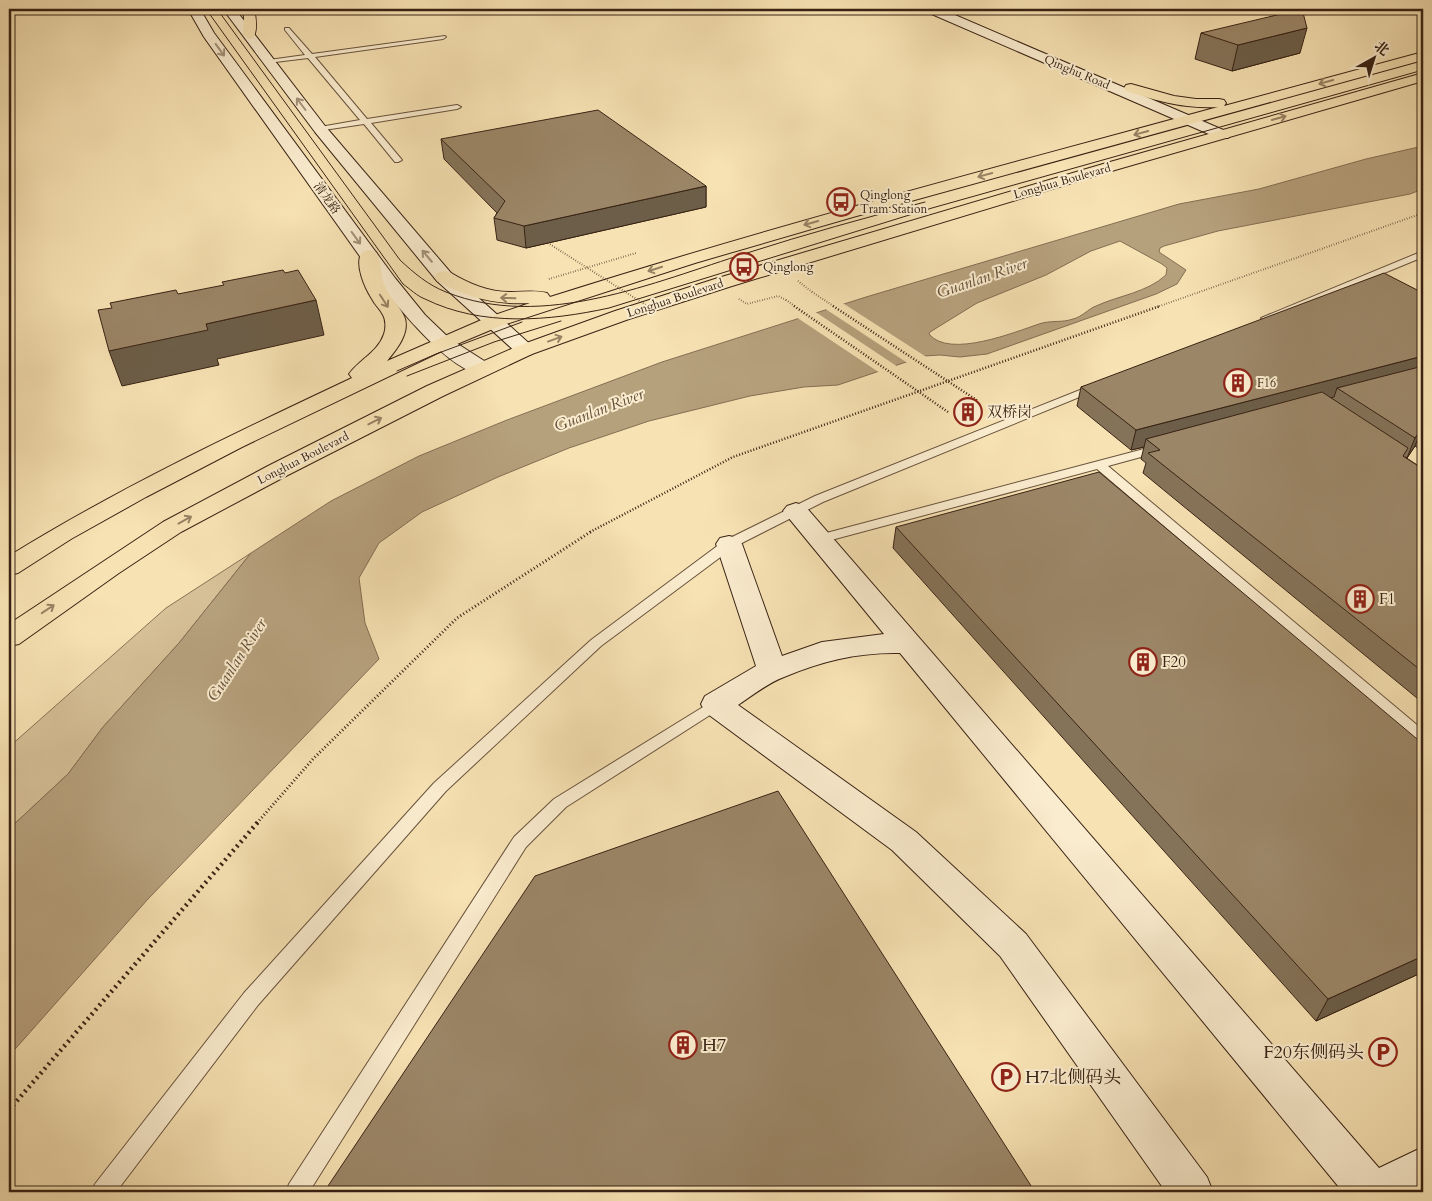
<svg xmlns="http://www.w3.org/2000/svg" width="1432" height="1201" font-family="Cardo,'Noto Serif SC',serif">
	<rect width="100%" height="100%" fill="#f7e2b3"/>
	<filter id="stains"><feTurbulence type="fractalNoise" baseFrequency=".004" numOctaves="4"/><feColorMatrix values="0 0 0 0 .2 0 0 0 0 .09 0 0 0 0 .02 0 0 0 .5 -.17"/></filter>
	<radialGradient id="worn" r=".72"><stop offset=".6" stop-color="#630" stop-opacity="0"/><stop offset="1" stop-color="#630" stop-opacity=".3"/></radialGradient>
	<polygon fill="#d7c198" stroke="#887256" points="251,553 179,643 103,727 68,774 9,829 9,747 166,608"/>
	<path fill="#b6a17d" stroke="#846e53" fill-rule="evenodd" d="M1423,146V189L1410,194L1218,231L1164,246L1160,248L1159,252L1186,270L1177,284L1156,294L987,354L960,357L940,355L924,356L838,385L804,387L750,396L649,421L569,448L498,477L422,512L379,543L359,578L365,623L379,659L148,899L9,1056V829L68,774L103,727L179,643L251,553L331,501L419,456L507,420L662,362L866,297L1179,204L1259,189L1366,159ZM1120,241L1162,264L1167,268L1166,275C1146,293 1120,295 1096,306C1088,309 1082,317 1073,319C1062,323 1050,320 1039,324C1015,332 949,359 929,334L930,332L977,303L1046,275L1091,251Z"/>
	<g fill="#f7e2b3">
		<polygon points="841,302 928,358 909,364 824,308"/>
		<polygon points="814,311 898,367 880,373 796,317"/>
	</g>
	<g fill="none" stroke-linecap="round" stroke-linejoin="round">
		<defs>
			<g id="lane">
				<polygon points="285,28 289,28 312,54 445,36 446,37 443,39 315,57 367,119 457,105 461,107 457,109 371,123 402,160 398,162 395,162 364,124 317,131 317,127 320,127 360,120 308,58 267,63 266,62 269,60 305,55 285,30"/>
				<polygon points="1423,251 1423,257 1270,320 1266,321 1261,318"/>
				<polygon points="1095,384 1100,387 1099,389 823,502 734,547 601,646 446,791 258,1005 116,1192 92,1192 95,1184 244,993 434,783 591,640 724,541 815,496"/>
				<polygon points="1159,445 1165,449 1163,451 1108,466 1423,730 1423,744 1418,742 1097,469 820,543 814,539 815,536"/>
				<polygon points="716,699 721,700 724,704 721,708 566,807 526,847 309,1192 286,1192 289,1184 514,837 554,799"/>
			</g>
			<g id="secondary">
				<path d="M188,9H200L214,33L395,278L425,315L450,339L489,364L492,369L489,374C457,381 400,309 381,286L204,37Z"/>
				<polygon points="223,9 235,9 325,126 451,273 532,346 535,350 532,354 525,356 518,354 437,281 315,132"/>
				<polygon points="925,9 941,9 1228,132 1231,135 1228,138 1218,138 927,12"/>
				<path d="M796,503L805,506L1379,1168L1423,1147V1191L1420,1192H1343L900,653C860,652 821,661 784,677C768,683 753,695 738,705L916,832L1026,934L1207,1177L1213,1192H1166L1000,956L892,850L705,712L701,704L705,696L756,666L716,544L720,538L729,536L738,538L742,544L782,656L822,642L884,634L783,511L787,506Z"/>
			</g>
			<g id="primary">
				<path d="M242,9H254C256,18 258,30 253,38L249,39L243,35L244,17Z"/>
				<path d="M1423,52V60L853,217L695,263L500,326L450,347L242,447L146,497L71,539L18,573L9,575V556C119,488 235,433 352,378L349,374C360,359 378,352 384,334C386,328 386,320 383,315C380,309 375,305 372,299C365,288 354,264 362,252L369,250L376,252C382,261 380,276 385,286C389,297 399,305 404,316C411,332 397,349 387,361L486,318L530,303C496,305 467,298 437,281L434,277L437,273L444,271L451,273C470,284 488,292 511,292C523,292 535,290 547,293L550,297C770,227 994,168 1218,107C1186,109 1156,101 1126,91L1124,88L1126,85L1131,84L1174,96L1196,99H1219L1224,100L1226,103L1224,106Z"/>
				<polygon points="1423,73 1423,81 1115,170 732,286 629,319 532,354 443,396 286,476 181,532 119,573 19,644 9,646 9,624 163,522 268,466 427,386 518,346 615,311 718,278 1103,164"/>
			</g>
		</defs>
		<use href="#lane" stroke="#68523c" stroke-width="2"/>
		<use href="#secondary" stroke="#382214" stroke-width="2"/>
		<use href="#primary" stroke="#382214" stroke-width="2"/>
		<g stroke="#382214" stroke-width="2" stroke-dasharray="0.5 2" stroke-linecap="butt">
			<polyline points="549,279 636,253"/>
			<polyline points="798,281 812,292"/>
			<polyline points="739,299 747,304 778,296 786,300"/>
			<polyline points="1157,307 1423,213"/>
		</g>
		<polyline stroke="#382214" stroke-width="2.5" stroke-dasharray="1 2" stroke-linecap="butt" points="590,532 733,457 1160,306"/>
		<polyline stroke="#382214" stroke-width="3" stroke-dasharray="1 2.5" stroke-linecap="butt" points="257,823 313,759 457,618 592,531"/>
		<polyline stroke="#382214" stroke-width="4.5" stroke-dasharray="2 4" stroke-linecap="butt" points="9,1110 258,822"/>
		<use href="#lane" fill="#faecce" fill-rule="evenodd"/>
		<use href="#secondary" fill="#faecce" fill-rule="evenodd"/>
		<use href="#primary" fill="#f7e2b3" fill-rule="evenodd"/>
		<g stroke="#382214" stroke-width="1">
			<path d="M206,9L403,284C410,289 417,296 425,299C482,327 549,321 609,308L932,208L1423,70"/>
			<path d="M217,9L400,260C414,273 428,285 446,292C543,331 654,282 747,253C806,234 865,218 925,202"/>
			<polyline points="397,371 436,354 522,322"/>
			<polyline points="407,376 494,342 561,321"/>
		</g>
		<g stroke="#382214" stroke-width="2" stroke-dasharray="0.5 2" stroke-linecap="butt">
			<polyline points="548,243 649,307"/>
			<polyline points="812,292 835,307"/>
			<polyline points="786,300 796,307"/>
		</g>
		<g stroke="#382214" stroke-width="2.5" stroke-dasharray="1 2" stroke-linecap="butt">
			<polyline points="647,306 650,308"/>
			<polyline points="794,306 948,412"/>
			<polyline points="833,306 978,401"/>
		</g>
	</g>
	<g fill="#857359" stroke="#382214">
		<polygon points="1201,33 1300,53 1232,71 1195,59"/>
		<polygon points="441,139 706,186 706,207 526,248 497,240 494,218 497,213 444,159"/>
		<polygon points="1423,293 1423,451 1415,446 1407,458 1405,457 1423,469 1423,703 1143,473 1146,463 1141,459 1144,447 1131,450 1077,406 1081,387"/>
		<polygon points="896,527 1423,972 1316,1021 893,548"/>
	</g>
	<g fill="#6c5e48" stroke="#382214">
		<polygon points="1307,28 1300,53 1232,71 1238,45"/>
		<polygon points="706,186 706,207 526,248 524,226"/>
		<polygon points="316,300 324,335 217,359 219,365 122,386 109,351 206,324"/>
		<polygon points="1423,356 1423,371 1337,388 1334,397 1153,444 1146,439 1144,447 1131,450 1136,430"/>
		<polygon points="1423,426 1415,446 1407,458 1415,438"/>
		<polygon points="1423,956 1423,972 1316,1021 1328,999"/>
	</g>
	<g fill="#9b8667" stroke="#382214">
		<polygon points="1302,9 1307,28 1238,45 1201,33"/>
		<polygon points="598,110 706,186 524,226 494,218 505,201 441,139"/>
		<polygon points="283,270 285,273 298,270 316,300 206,324 208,330 109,351 98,310 112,308 110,303 176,290 178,294 224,285 222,282"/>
		<polygon points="1384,273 1423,293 1423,356 1136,430 1081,387"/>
		<polygon points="1423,366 1423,426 1415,438 1337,388"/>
		<polygon points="1322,392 1408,448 1403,456 1423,469 1423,672 1148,453 1160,450 1146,439"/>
		<polygon points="1099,472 1423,744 1423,956 1328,999 896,527"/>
		<polygon points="778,791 1035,1192 324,1192 535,876"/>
	</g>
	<defs><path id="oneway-shaft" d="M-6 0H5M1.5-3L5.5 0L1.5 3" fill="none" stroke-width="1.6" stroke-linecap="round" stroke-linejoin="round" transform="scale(1.25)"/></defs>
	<g stroke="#a3917a">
		<use href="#oneway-shaft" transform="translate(220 50) rotate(54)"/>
		<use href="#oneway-shaft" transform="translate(301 104) rotate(-127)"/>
		<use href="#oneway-shaft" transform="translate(356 238) rotate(54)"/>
		<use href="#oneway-shaft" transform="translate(427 256) rotate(-130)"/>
	</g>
	<g stroke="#988264">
		<use href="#oneway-shaft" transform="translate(1326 82) rotate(165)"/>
		<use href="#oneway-shaft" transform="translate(1279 118) rotate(-16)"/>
		<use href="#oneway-shaft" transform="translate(1141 133) rotate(165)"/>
		<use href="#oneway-shaft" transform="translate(985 175) rotate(165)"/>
		<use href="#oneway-shaft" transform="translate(811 223) rotate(164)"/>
		<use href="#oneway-shaft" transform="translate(655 269) rotate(162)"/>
		<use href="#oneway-shaft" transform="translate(508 298) rotate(-178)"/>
		<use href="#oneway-shaft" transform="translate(384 301) rotate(57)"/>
		<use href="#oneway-shaft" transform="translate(555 339) rotate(-20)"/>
		<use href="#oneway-shaft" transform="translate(375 421) rotate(-27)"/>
		<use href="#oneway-shaft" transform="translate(185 520) rotate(-29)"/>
		<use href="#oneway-shaft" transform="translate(48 609) rotate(-34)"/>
	</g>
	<defs>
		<symbol id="bus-ring" viewBox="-11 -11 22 22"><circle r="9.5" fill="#faecce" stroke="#8f2418" stroke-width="1.5"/><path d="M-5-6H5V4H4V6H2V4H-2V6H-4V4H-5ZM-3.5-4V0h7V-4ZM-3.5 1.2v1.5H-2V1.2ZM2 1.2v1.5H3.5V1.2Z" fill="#8f2418"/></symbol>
		<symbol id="building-ring" viewBox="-11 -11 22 22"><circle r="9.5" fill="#faecce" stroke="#8f2418" stroke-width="1.5"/><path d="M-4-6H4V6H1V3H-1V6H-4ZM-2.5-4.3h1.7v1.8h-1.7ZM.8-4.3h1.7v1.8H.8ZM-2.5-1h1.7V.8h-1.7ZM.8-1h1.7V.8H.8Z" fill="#8f2418"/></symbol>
		<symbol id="parking-ring" viewBox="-11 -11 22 22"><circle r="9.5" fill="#faecce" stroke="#8f2418" stroke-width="1.5"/><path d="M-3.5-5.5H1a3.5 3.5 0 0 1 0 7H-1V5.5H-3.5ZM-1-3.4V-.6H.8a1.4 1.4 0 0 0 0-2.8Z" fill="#8f2418"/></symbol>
	</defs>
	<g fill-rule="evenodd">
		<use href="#bus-ring" x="825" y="186" width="32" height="32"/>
		<use href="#bus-ring" x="728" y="251" width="32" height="32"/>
		<use href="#building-ring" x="1222" y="367" width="32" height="32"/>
		<use href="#building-ring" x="952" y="396" width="32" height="32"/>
		<use href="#building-ring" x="1344" y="583" width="32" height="32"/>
		<use href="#building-ring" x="1127" y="646" width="32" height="32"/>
		<use href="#building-ring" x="667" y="1029" width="32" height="32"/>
		<use href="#parking-ring" x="1367" y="1036" width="32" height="32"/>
		<use href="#parking-ring" x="990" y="1061" width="32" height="32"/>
	</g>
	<g text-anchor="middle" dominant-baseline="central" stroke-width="4" stroke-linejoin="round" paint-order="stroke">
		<g font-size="12" fill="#382214" stroke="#faecce">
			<text transform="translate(1077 72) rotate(23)">Qinghu Road</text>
			<text transform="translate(1062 181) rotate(-16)">Longhua Boulevard</text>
			<text transform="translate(327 198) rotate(54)">清龙路</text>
			<text transform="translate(675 298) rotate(-18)">Longhua Boulevard</text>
			<text transform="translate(303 458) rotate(-27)">Longhua Boulevard</text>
		</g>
		<g font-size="12" fill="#382214" stroke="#faecce" text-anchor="start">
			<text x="860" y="195">Qinglong<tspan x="860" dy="14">Tram Station</tspan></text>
			<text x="763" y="267">Qinglong</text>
			<text x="1257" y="383">F16</text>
		</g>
		<g font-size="15" fill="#382214" stroke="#faecce" text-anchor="start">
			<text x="987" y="412">双桥岗</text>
			<text x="1379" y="599">F1</text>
			<text x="1162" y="662">F20</text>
		</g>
		<g font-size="16" font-style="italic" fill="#644e39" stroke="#faecce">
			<text transform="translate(982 278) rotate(-19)">Guanlan River</text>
			<text transform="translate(599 410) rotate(-21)">Guanlan River</text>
			<text transform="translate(237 660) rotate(-57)">Guanlan River</text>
		</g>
		<g font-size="18" fill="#382214" stroke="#faecce" text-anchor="start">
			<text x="702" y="1045">H7</text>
			<text x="1364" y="1052" text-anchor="end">F20东侧码头</text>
			<text x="1025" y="1077">H7北侧码头</text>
		</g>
	</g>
	<rect width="1432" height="1201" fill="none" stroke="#f7e2b3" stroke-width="30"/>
	<rect x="10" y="10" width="1412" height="1181" fill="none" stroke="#382214" stroke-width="2.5"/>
	<rect x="15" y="15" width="1402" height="1171" fill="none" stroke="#382214"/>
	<g transform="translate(1374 58) rotate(39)" stroke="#faecce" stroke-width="4" paint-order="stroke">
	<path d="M0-4L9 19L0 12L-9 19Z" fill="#382214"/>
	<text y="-8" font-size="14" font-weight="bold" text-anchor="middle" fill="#382214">北</text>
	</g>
	<rect width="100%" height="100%" filter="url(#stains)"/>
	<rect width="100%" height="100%" fill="url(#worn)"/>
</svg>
